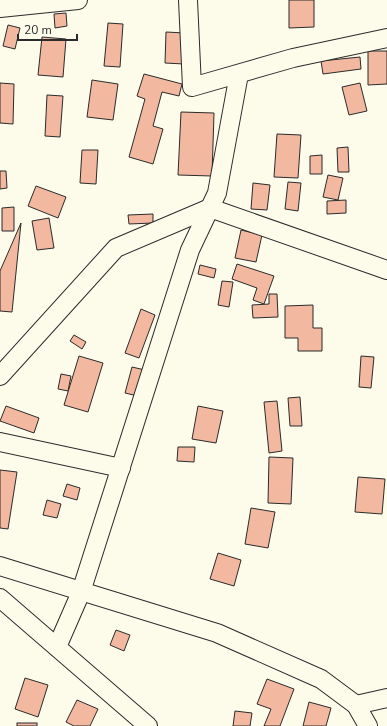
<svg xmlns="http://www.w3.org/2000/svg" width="387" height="726" font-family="'Nunito Sans',sans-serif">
	<rect width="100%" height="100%" fill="#fdfbea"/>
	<g fill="#f2b8a0" stroke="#2b2b2b">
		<polygon points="289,0 314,0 314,27 289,28"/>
		<polygon points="66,13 67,26 55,28 54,14"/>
		<polygon points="108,23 123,24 120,67 104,66"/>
		<polygon points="8,25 20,28 15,49 3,46"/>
		<polygon points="166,32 185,33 184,64 165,63"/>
		<polygon points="42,37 66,39 63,77 38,75"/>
		<polygon points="368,51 387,51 387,84 368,85"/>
		<polygon points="360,57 361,69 323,74 321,61"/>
		<polygon points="144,74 182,84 179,96 162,92 153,126 163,129 153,164 129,157 145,99 137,96"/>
		<polygon points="92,80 118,84 113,120 87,117"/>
		<polygon points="0,83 14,84 13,124 0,123"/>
		<polygon points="360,83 367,111 349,115 342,87"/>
		<polygon points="47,95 63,96 60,137 45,136"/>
		<polygon points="181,112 214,113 212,176 178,175"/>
		<polygon points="277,134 301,135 298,178 274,177"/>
		<polygon points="348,147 349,172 338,172 337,148"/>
		<polygon points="82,150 98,150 96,184 80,183"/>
		<polygon points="322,155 322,174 310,174 310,156"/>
		<polygon points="0,171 6,171 7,188 0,189"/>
		<polygon points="328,175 343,178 338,200 323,197"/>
		<polygon points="288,182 301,183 298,211 285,209"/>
		<polygon points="253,183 270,185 267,210 251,209"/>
		<polygon points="36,186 66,197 58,218 28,206"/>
		<polygon points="346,200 346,213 327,214 327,201"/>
		<polygon points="14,207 14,231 2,231 2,208"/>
		<polygon points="153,214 153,223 129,224 128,215"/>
		<polygon points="49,218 54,248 37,250 32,221"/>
		<polygon points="21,223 12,312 0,311 0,271"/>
		<polygon points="241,230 262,235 256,262 235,258"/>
		<polygon points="237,264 274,276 264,304 253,300 257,288 232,279"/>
		<polygon points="200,265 216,269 214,278 198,274"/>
		<polygon points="222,281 233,282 229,307 218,305"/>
		<polygon points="269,294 277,294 278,317 253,318 252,305 269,304"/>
		<polygon points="313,305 313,328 322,328 322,351 298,351 298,338 285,338 285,306"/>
		<polygon points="141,309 155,315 139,358 125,353"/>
		<polygon points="74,335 86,342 82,349 70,341"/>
		<polygon points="79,356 103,363 88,412 64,405"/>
		<polygon points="361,356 374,357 371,388 359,387"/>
		<polygon points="132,367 145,370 138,396 125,393"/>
		<polygon points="61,374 71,376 68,391 58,389"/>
		<polygon points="300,397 302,426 290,426 288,398"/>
		<polygon points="277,401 282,451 269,453 264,402"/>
		<polygon points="6,406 39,418 34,433 0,421"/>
		<polygon points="198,406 223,411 216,443 192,439"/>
		<polygon points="178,447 195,447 194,462 177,461"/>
		<polygon points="269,457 293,458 291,504 268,503"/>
		<polygon points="0,470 17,472 8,529 0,528"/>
		<polygon points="358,477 385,479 382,514 355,512"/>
		<polygon points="67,484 80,488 77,500 63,496"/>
		<polygon points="47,500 61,504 57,518 43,515"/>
		<polygon points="251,508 275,512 268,548 245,544"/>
		<polygon points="218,553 241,560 234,586 210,579"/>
		<polygon points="116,630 130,635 124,651 110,645"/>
		<polygon points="25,678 48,685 38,717 15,709"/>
		<polygon points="267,679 294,689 280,726 264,726 271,709 257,704"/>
		<polygon points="77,700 98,709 90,726 74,726 66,722"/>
		<polygon points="309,702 331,708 326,726 303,726"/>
		<polygon points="235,711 252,713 250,726 233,726"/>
		<rect x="17" y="723" width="20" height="3"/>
	</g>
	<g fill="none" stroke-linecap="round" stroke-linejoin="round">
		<defs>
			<g id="street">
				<polyline points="188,0 192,87 293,58 387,38"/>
				<polyline points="0,8 78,0"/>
				<polyline points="0,376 116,248 210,208 387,270"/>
				<polyline points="0,442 121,468"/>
				<polyline points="0,566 217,633 321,679 356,705 368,726"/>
				<polyline points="0,598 148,726"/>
				<polyline points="57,647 81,592 190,250 217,193 239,74"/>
				<polyline points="356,705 387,698"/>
			</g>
		</defs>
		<use href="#street" stroke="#2b2b2b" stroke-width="20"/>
		<use href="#street" stroke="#fdfbea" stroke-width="18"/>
	</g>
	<path d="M18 34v6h59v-6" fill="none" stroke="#2b2b2b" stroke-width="2"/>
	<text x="24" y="34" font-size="12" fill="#2b2b2b" stroke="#fdfbea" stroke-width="3" paint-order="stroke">20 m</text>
</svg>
